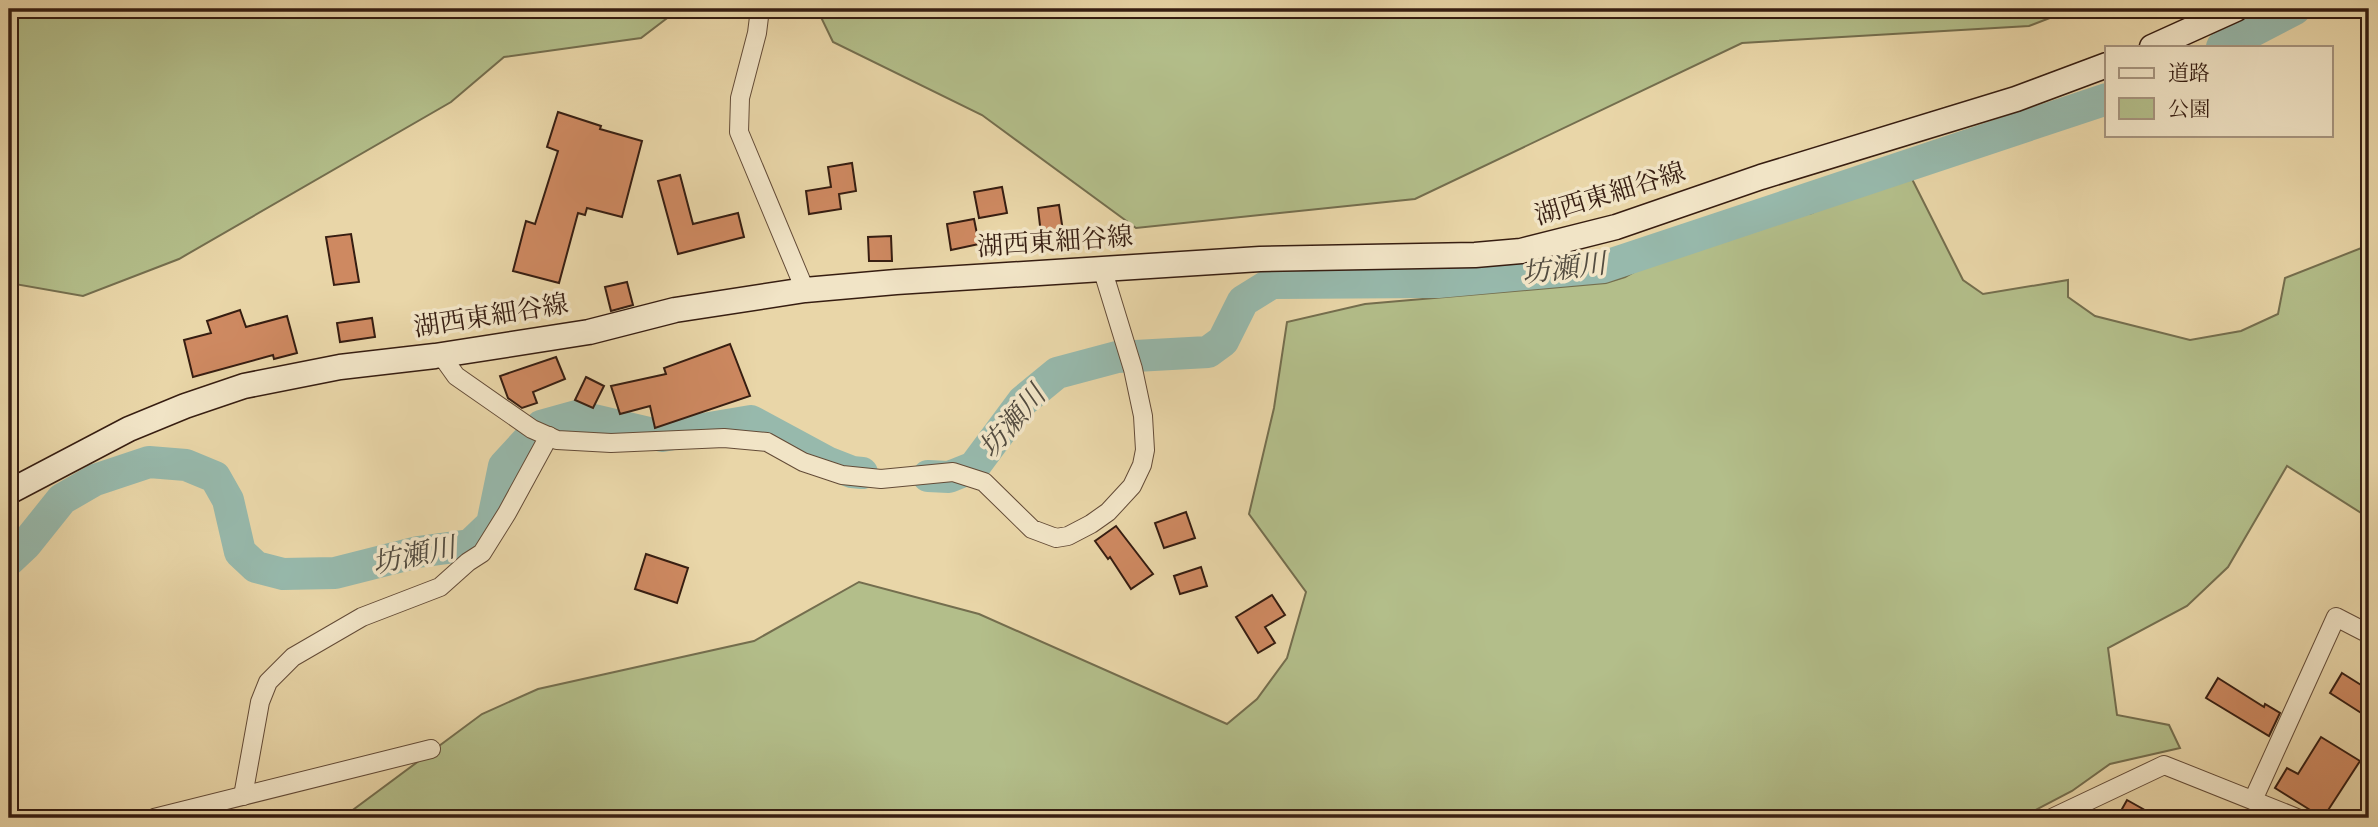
<svg xmlns="http://www.w3.org/2000/svg" width="2378" height="827" font-family="'Libre Bodoni','Noto Serif JP',serif">
	<rect width="100%" height="100%" fill="#e9d6a8"/>
	<filter id="stains"><feTurbulence type="fractalNoise" baseFrequency=".00286" numOctaves="4"/><feColorMatrix values="0 0 0 0 .2 0 0 0 0 .09 0 0 0 0 .02 0 0 0 .5 -.17"/></filter>
	<radialGradient id="worn" r=".72"><stop offset=".6" stop-color="#630" stop-opacity="0"/><stop offset="1" stop-color="#630" stop-opacity=".3"/></radialGradient>
	<g fill="#b3be8a" stroke="#746e4e" stroke-width="2">
		<polygon points="9,9 679,9 641,38 504,57 451,102 179,259 83,296 9,283"/>
		<polygon points="817,9 2073,9 2029,26 1742,43 1415,199 1136,228 982,115 833,42"/>
		<polygon points="1912,179 1963,280 1983,294 2068,280 2068,297 2095,316 2190,340 2241,331 2278,314 2285,278 2369,245 2369,518 2287,466 2228,567 2187,606 2108,648 2117,715 2169,725 2180,748 2110,764 2072,791 2020,818 342,818 482,714 538,689 754,641 859,582 979,614 1227,724 1257,699 1287,658 1306,592 1249,514 1274,408 1287,322 1365,304 1606,283 1625,277 1670,252 1706,244 1773,221 1812,213 1832,201 1866,190 1886,181"/>
	</g>
	<g fill="none" stroke-linecap="round" stroke-linejoin="round">
		<g stroke="#97b9ac" stroke-width="32">
			<polyline points="2222,47 2295,9"/>
			<polyline points="928,476 949,477 974,467 1023,401 1057,373 1117,357 1208,352 1223,341 1243,301 1272,283 1438,282 1603,267 2107,99"/>
			<polyline points="9,560 26,544 62,499 95,480 149,462 186,465 215,477 228,500 240,552 256,567 283,574 335,573 418,552 470,545 492,524 504,466 541,426 577,416 662,436 751,421 829,463 852,472 862,473"/>
		</g>
	</g>
	<g fill="#ce8961" stroke="#361d11" stroke-width="2">
		<polygon points="558,112 601,126 600,129 642,141 622,217 587,208 585,215 578,213 559,283 513,271 526,221 535,224 558,151 547,147"/>
		<polygon points="852,163 856,191 839,194 841,209 809,214 806,191 831,187 828,167"/>
		<polygon points="680,175 693,224 738,213 744,237 678,254 658,181"/>
		<polygon points="1002,187 1007,213 979,218 974,192"/>
		<polygon points="1059,205 1063,231 1041,234 1038,208"/>
		<polygon points="974,219 979,244 951,250 947,224"/>
		<polygon points="351,234 359,282 334,285 326,237"/>
		<polygon points="891,236 892,261 869,261 868,237"/>
		<polygon points="627,282 633,305 611,311 605,287"/>
		<polygon points="240,310 246,327 287,316 297,353 274,359 273,355 193,377 184,340 211,333 207,321"/>
		<polygon points="372,318 375,337 340,342 337,323"/>
		<polygon points="730,344 750,396 655,428 650,406 620,414 611,386 666,374 664,368"/>
		<polygon points="556,357 565,379 533,392 537,403 522,408 508,398 500,376"/>
		<polygon points="586,377 604,386 593,408 575,400"/>
		<polygon points="1186,512 1195,538 1164,548 1155,523"/>
		<polygon points="1116,526 1153,574 1131,589 1110,557 1108,559 1095,541"/>
		<polygon points="646,554 688,568 677,603 635,589"/>
		<polygon points="1201,567 1207,586 1180,594 1174,576"/>
		<polygon points="1272,595 1285,615 1265,627 1275,643 1258,653 1236,617"/>
		<polygon points="2342,673 2369,690 2369,718 2330,693"/>
		<polygon points="2218,678 2264,707 2265,704 2280,713 2269,736 2206,698"/>
		<polygon points="2321,737 2360,761 2323,818 2275,788 2287,768 2298,774"/>
		<polygon points="2127,800 2159,818 2117,818"/>
	</g>
	<g fill="none" stroke-linecap="round" stroke-linejoin="round">
		<defs>
			<g id="minor">
				<polyline points="760,9 757,33 740,98 739,132 805,290"/>
				<polyline points="441,355 456,376 532,429 557,440 611,443 724,438 767,442 803,462 842,475 881,479 953,472 984,482 1032,529 1056,538 1068,536 1091,524 1108,512 1132,486 1142,465 1145,450 1143,416 1133,369 1102,268"/>
				<polyline points="243,796 260,702 268,682 293,657 362,617 440,587 468,562 482,553 507,513 549,436"/>
				<polyline points="2253,800 2336,617 2369,634"/>
				<polyline points="154,818 431,749"/>
				<polyline points="2052,818 2164,765 2297,818"/>
			</g>
			<g id="secondary">
				<polyline points="2152,47 2236,9"/>
				<polyline points="9,492 129,429 185,406 244,386 340,367 435,356 589,332 675,310 805,290 896,282 1260,259 1475,255 1521,251 1616,227 1761,177 2016,99 2107,65"/>
			</g>
		</defs>
		<use href="#minor" stroke="#634b37" stroke-width="20"/>
		<use href="#secondary" stroke="#361d11" stroke-width="27"/>
		<use href="#minor" stroke="#f1e4c6" stroke-width="18"/>
		<use href="#secondary" stroke="#f1e4c6" stroke-width="24"/>
	</g>
	<g text-anchor="middle" dominant-baseline="central" stroke-width="7" stroke-linejoin="round" paint-order="stroke">
		<g font-size="26" fill="#361d11" stroke="#f1e4c6">
			<text transform="translate(1610 194) rotate(-17)">湖西東細谷線</text>
			<text transform="translate(1055 242) rotate(-4)">湖西東細谷線</text>
			<text transform="translate(491 316) rotate(-9)">湖西東細谷線</text>
		</g>
		<g font-size="28" font-style="italic" fill="#534c40" stroke="#f1e4c6">
			<text transform="translate(1564 269) rotate(-7)">坊瀬川</text>
			<text transform="translate(1013 422) rotate(-49)">坊瀬川</text>
			<text transform="translate(414 556) rotate(-12)">坊瀬川</text>
		</g>
	</g>
	<rect width="2378" height="827" fill="none" stroke="#e9d6a8" stroke-width="35"/>
	<rect x="10" y="10" width="2357" height="806" fill="none" stroke="#361d11" stroke-width="3.5"/>
	<rect x="18" y="18" width="2343" height="792" fill="none" stroke="#361d11" stroke-width="2"/>
	<rect x="2105" y="46" width="228" height="91" fill="#f1e4c6" stroke="#a6947e" stroke-width="2"/>
	<rect x="2119" y="68" width="35" height="10" fill="#f1e4c6" stroke="#a6947e" stroke-width="2"/>
	<text x="2168" y="80" font-size="21" fill="#361d11">道路</text>
	<rect x="2119" y="98" width="35" height="21" fill="#b3be8a" stroke="#a6947e" stroke-width="2"/>
	<text x="2168" y="116" font-size="21" fill="#361d11">公園</text>
	<rect width="100%" height="100%" filter="url(#stains)"/>
	<rect width="100%" height="100%" fill="url(#worn)"/>
</svg>
